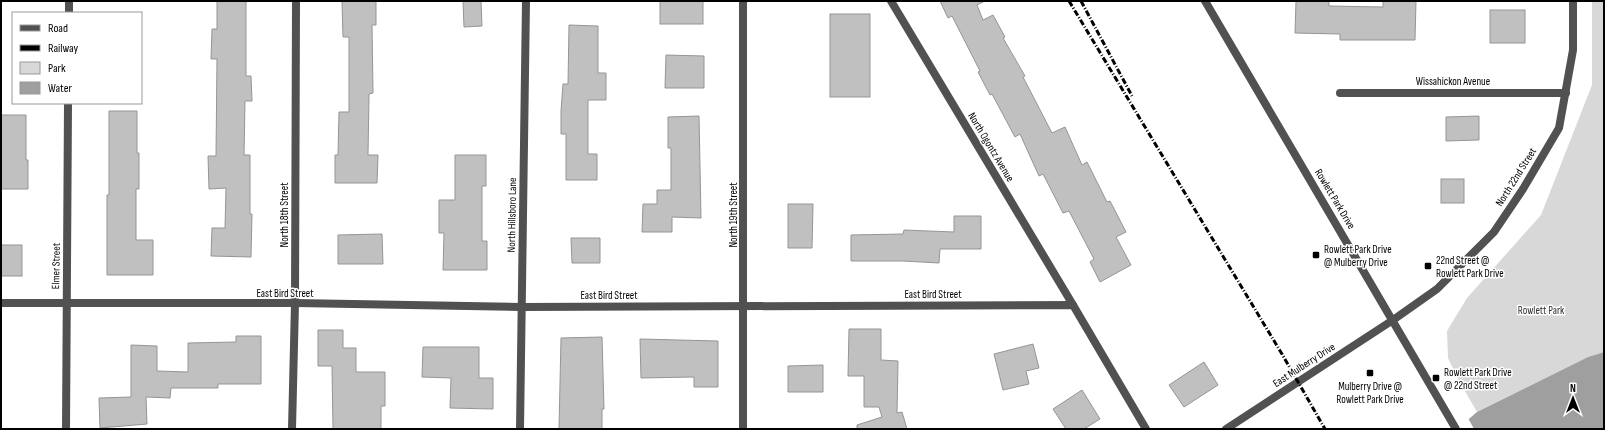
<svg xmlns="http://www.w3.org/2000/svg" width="1605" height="430" font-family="'Sofia Sans Condensed',sans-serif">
	<rect width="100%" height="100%" fill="#fff"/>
	<polygon fill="#d8d8d8" points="1592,1 1604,1 1604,352 1588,357 1477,412 1458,379 1448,358 1447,331 1467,298 1541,215 1592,85"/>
	<polygon fill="#9f9f9f" points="1604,352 1604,429 1457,429 1477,412 1588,357"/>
	<polygon fill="#fff" points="1468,418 1474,429 1455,429 1456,427"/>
	<g fill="#c0c0c0" stroke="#959595">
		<polygon points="217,1 246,1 246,76 251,76 252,101 245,101 244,155 250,155 250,214 252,214 251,257 211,256 212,228 225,228 226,188 209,189 208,156 216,156 217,59 211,59 212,29 217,29"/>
		<polygon points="342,1 376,1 376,25 372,25 373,93 369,94 368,155 378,155 377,183 335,183 335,155 338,155 339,112 349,112 349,37 343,37"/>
		<polygon points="463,1 481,1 482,26 464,27"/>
		<rect x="660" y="1" width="43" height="23"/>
		<polygon points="940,1 985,1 977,5 983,20 993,15 1005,37 1003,38 1025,76 1023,77 1052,133 1065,127 1082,165 1087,162 1107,202 1110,201 1126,232 1116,237 1131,265 1100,282 1090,262 1094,259 1069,211 1063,213 1043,174 1039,176 1020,134 1015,137 992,94 990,95 978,72 980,71 952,16 948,18"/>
		<polygon points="1296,1 1329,1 1329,6 1383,7 1383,1 1416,1 1415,40 1340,40 1340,34 1295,33"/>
		<rect x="1490" y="10" width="35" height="33"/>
		<rect x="830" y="14" width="40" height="83"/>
		<polygon points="569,25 598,26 598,73 606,73 606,100 588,100 588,154 597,154 597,180 566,180 566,134 561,134 561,111 563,84 568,84"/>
		<polygon points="666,55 704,56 704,88 665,88"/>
		<polygon points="109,111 137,111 137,153 139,153 139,189 136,189 136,240 153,240 153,275 107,275 107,195 109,195"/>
		<polygon points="1,115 26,115 26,160 28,160 28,189 1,189"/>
		<polygon points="699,116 701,218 672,217 672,232 642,232 643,204 657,204 657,190 671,190 671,148 668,148 668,117"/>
		<polygon points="1479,116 1479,140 1446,141 1446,117"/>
		<polygon points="455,155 486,155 486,186 482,186 482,241 487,241 487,270 443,270 444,233 439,233 439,200 455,200"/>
		<rect x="1441" y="179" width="23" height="24"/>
		<polygon points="788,204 813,204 812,248 788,248"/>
		<polygon points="954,216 981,216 981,249 940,249 939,263 903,261 851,261 851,235 903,234 904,230 954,232"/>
		<polygon points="382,234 383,264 338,264 338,235"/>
		<polygon points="571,238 600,238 600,263 572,263"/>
		<rect x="1" y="245" width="21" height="31"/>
		<polygon points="849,329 881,329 881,360 898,361 897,413 902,412 907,429 857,429 857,425 882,417 879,407 864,407 864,376 848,376"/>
		<polygon points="318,330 343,330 343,348 356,348 356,372 385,372 385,406 381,406 381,429 333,429 332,366 318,366"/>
		<polygon points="236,336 261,336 261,384 218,384 218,388 171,388 170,398 146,397 147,424 100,428 99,398 131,397 131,345 157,346 157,371 188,372 188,343 236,342"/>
		<polygon points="602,337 604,409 602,409 602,429 559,429 561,338"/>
		<polygon points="640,339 718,341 718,387 694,387 694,377 641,378"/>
		<polygon points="1033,344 1039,368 1026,371 1029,384 1003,390 994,354"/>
		<polygon points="423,347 479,347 479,378 493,378 493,409 450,408 451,378 422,377"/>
		<polygon points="1204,362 1218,385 1184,407 1169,385"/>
		<polygon points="823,365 823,392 788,392 788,366"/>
		<polygon points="1082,390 1100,419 1084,429 1066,429 1053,409"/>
	</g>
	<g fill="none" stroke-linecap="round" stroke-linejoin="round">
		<g stroke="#515151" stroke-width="8">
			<polyline points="743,1 743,429"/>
			<polyline points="891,1 1073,305"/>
			<polyline points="69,13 69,1"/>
			<polyline points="1340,93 1566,93"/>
			<polyline points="1,303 295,303 522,307 1073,305 1146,429"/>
			<polyline points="66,429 68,103"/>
			<polyline points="292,429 295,303 296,1"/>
			<polyline points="520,429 526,1"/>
			<polyline points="1226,429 1393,320"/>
		</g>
		<g stroke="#515151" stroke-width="8">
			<polyline points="1205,1 1456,429"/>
			<polyline points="1393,320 1437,289 1494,232 1523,189 1559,128 1573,50 1573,1"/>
		</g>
		<g stroke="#000" stroke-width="3" stroke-dasharray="6 2 1 2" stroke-linecap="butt">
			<polyline points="1069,1 1282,354 1325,429"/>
			<polyline points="1081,1 1132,96"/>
		</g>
	</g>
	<g fill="#000" stroke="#fff" stroke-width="1.5">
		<rect x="1312" y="251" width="8" height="8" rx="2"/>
		<rect x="1424" y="262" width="8" height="8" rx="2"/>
		<rect x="1366" y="369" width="8" height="8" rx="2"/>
		<rect x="1432" y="374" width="8" height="8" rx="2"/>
	</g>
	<g text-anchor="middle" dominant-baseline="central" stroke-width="3" stroke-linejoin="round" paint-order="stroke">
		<g font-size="11" fill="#000" stroke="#fff">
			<text x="1453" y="81">Wissahickon Avenue</text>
			<text transform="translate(991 147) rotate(59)">North Ogontz Avenue</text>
			<text transform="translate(1516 177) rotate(-58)">North 22nd Street</text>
			<text transform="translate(1335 199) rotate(59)">Rowlett Park Drive</text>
			<text transform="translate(284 215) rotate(-90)">North 18th Street</text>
			<text transform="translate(512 215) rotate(-89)">North Hillsboro Lane</text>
			<text transform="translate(733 215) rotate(-90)">North 19th Street</text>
			<text transform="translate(56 266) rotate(-89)">Elmer Street</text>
			<text x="285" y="293">East Bird Street</text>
			<text x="933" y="294">East Bird Street</text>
			<text x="609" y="295">East Bird Street</text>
			<text transform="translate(1304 365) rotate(-33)">East Mulberry Drive</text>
		</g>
		<g font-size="11" fill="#000" stroke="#fff" text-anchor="start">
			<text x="1324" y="249">Rowlett Park Drive<tspan x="1324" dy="13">@ Mulberry Drive</tspan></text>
			<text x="1436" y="260">22nd Street @<tspan x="1436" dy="13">Rowlett Park Drive</tspan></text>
			<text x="1444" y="372">Rowlett Park Drive<tspan x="1444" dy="13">@ 22nd Street</tspan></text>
			<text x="1370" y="386" text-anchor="middle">Mulberry Drive @<tspan x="1370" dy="13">Rowlett Park Drive</tspan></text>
		</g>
		<g font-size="11" fill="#2f2f2f" stroke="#fff">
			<text x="1541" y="310">Rowlett Park</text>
		</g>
	</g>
	<rect width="1605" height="430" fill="none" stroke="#000000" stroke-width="4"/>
	<rect x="12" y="12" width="130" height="92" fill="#ffffff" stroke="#999999"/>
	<rect x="20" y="25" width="20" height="6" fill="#515151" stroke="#999999"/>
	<text x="48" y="32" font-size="12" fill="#000000">Road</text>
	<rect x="20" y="45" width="20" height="6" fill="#000000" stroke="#999999"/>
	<text x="48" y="52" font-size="12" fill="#000000">Railway</text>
	<rect x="20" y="62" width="20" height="12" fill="#d8d8d8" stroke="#999999"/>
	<text x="48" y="72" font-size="12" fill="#000000">Park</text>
	<rect x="20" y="82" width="20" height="12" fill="#9f9f9f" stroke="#999999"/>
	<text x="48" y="92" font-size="12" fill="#000000">Water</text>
	<g transform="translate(1573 398)" stroke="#ffffff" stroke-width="3" paint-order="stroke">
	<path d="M0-3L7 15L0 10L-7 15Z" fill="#000000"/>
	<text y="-6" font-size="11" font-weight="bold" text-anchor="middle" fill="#000000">N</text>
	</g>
</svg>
